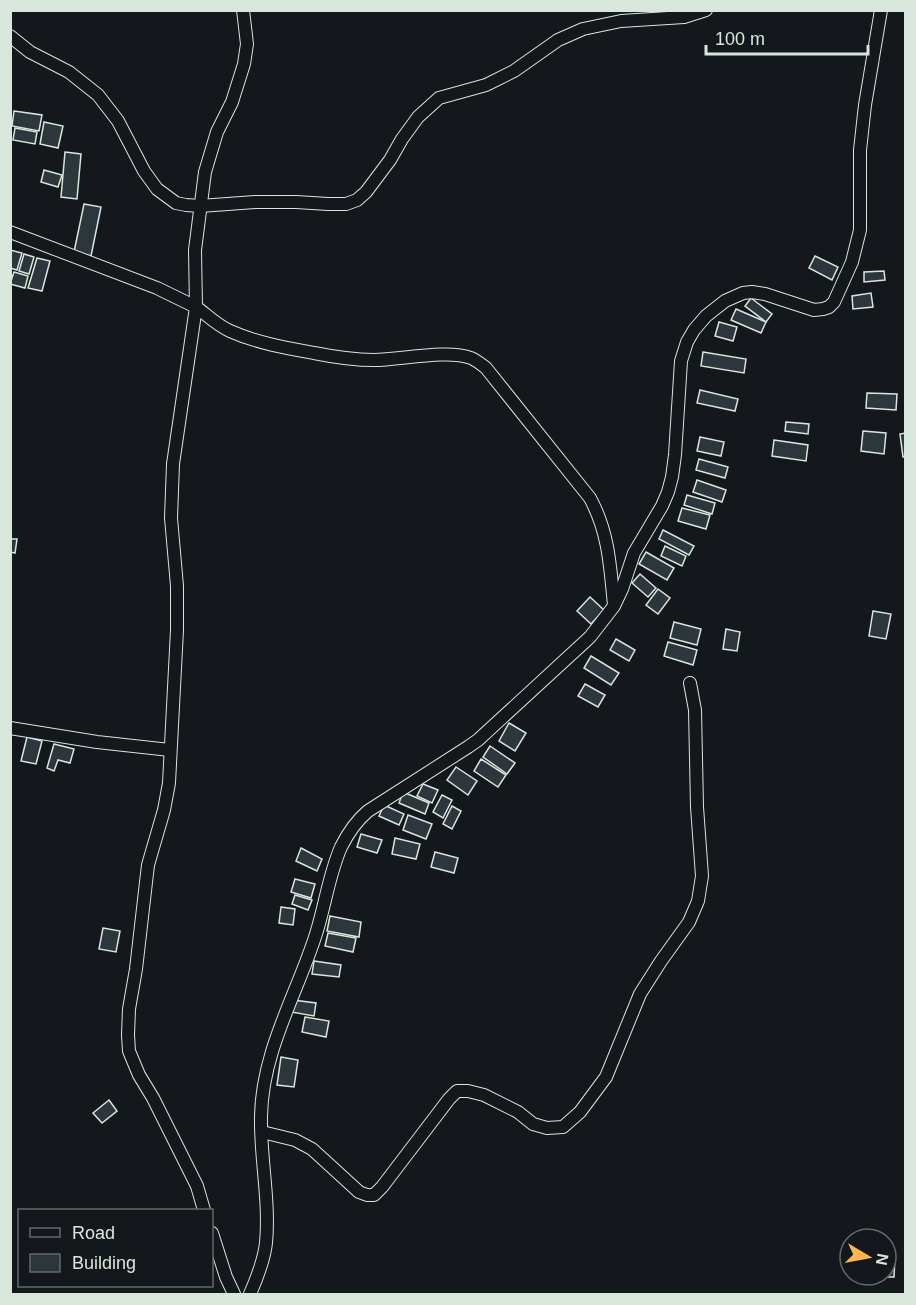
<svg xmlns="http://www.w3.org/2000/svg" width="916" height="1305" font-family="Arial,sans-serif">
	<rect width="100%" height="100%" fill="#14181c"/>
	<g fill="#2c363c" stroke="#d8e6dc" stroke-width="1.5">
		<polygon points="14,111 42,115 39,131 12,126"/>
		<polygon points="44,122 63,126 58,148 40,144"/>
		<polygon points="15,128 37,132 35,144 13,140"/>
		<polygon points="65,152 81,154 77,199 61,197"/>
		<polygon points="44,170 62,175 58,187 41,182"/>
		<polygon points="84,204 101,207 91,256 74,252"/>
		<polygon points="10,250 22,253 17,270 10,268"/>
		<polygon points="24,254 34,257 29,274 19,271"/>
		<polygon points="815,256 838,267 832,280 809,268"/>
		<polygon points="37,258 50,261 42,291 28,288"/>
		<polygon points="884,271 885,280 864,282 864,272"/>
		<polygon points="14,272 28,276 25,288 10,284"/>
		<polygon points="871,293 873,307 853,309 852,296"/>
		<polygon points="751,298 772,314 766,322 745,306"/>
		<polygon points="736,309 766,322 761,333 731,320"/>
		<polygon points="719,322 737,327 733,341 715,336"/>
		<polygon points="703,352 746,359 744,373 701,366"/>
		<polygon points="700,390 738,399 735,411 697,403"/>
		<polygon points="867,393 897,394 896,410 866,408"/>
		<polygon points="786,422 809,424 808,434 785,431"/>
		<polygon points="863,431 886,433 884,454 861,451"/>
		<polygon points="906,433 906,457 903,457 900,434"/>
		<polygon points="700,437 724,442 721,456 697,451"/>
		<polygon points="774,440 808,445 806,461 772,456"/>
		<polygon points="699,459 728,467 725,478 696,470"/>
		<polygon points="697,480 726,490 722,502 693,492"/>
		<polygon points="687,495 715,503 712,514 684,505"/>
		<polygon points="682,508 710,515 706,529 678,521"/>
		<polygon points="663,530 694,546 689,555 659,539"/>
		<polygon points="10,539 17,539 15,553 10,552"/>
		<polygon points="665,546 686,556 682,566 661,556"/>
		<polygon points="646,552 674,568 667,580 639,564"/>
		<polygon points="640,574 656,588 648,597 632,583"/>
		<polygon points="658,589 670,598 658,614 646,605"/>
		<polygon points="590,597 604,610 591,624 577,611"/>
		<polygon points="873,611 891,614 886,639 869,636"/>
		<polygon points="674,622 701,629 697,645 670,638"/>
		<polygon points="726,629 740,632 737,651 723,649"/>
		<polygon points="616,639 635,650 629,661 610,650"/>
		<polygon points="668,642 697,650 693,665 664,656"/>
		<polygon points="591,656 619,673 611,685 584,668"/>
		<polygon points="585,684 605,695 598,707 578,696"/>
		<polygon points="509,723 526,733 515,751 499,741"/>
		<polygon points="27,737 42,741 36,764 21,761"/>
		<polygon points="54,744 74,749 70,763 58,760 54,771 47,768"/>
		<polygon points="490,746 515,763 507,774 483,757"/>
		<polygon points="481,759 506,775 498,787 474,771"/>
		<polygon points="456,767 477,781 468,795 447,780"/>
		<polygon points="423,784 438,790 432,803 417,796"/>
		<polygon points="403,792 429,803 425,814 399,803"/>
		<polygon points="442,795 452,800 443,818 433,812"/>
		<polygon points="384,805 404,814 399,825 379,816"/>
		<polygon points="452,806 461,811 452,829 443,824"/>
		<polygon points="408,815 432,824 426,839 403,830"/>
		<polygon points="361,834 382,840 377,853 357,847"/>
		<polygon points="395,838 420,844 416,859 392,854"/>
		<polygon points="301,848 322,859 317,871 296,861"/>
		<polygon points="435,852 458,858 454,873 431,867"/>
		<polygon points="295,879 315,884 311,898 291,892"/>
		<polygon points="295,895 312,900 308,910 292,904"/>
		<polygon points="281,907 295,909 293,925 279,923"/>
		<polygon points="330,916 361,922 359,937 327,931"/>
		<polygon points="103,928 120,931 116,952 99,949"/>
		<polygon points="328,933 356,938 353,952 325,946"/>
		<polygon points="314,961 341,965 339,977 312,974"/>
		<polygon points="293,1000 316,1003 314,1016 291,1012"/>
		<polygon points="305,1017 329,1021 326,1037 302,1032"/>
		<polygon points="281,1057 298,1060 294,1087 277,1085"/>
		<polygon points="109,1100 117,1111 102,1123 93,1113"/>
		<polygon points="886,1256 895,1256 894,1277 881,1277 881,1275 886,1275"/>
	</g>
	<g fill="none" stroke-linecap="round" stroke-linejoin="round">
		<defs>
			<g id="minor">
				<path d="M243,10L247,44L244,64L232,102L217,132L205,172L195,250L196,307C207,315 218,326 230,331C257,343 286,348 314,353C334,357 354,360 374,360C400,360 447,349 471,358C476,360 481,364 486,368L590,498C609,533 610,566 614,605"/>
				<polyline points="10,36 30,52 69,72 98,95 118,121 144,171 157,189 176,203 186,205 200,206 255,202 296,202 328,204 346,204 357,200 366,192 390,160 402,139 418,117 439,98 486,85 514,71 558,40 583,29 621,21 684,17 706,10"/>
				<polyline points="10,232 157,288 196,307 173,464 171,518 177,586 177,630 169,783 164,810 148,865 136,969 129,1009 128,1035 129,1051 139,1075 153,1098 197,1186 204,1210"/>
				<polyline points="10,728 97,742 170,750"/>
				<polyline points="262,1132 295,1140 312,1149 359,1192 367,1195 374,1195 382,1187 449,1099 457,1091 468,1091 484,1095 518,1112 533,1124 547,1128 563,1127 580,1112 606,1077 640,994 661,961 689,922 698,901 702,876 697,807 695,710 690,683"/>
				<polyline points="212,1233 226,1277 234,1294"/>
				<path d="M250,1294C257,1278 264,1261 266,1243C270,1200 260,1158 261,1116C262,1051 297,994 316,934C325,906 329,874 341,847C348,833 356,821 368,811L468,747L478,740L590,637L614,606L622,589L634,553L662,506L668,492L672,477L675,455L681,361L687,342L694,330L706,316L725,301L743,293L752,292L765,294L814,310L823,309L829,307L834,302L852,262L860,230V150L865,105L881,10"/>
			</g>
		</defs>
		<use href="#minor" stroke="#d8e6dc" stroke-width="14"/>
		<use href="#minor" stroke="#14181c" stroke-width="12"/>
	</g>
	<rect width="916" height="1305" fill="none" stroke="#d8e6dc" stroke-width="24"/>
	<rect x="18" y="1209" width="195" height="78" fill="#14181c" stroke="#626a69" stroke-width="1.5"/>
	<rect x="30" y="1228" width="30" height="9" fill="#14181c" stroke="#626a69" stroke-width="1.5"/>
	<text x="72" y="1239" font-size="18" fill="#d8e6dc">Road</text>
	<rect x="30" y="1254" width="30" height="18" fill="#2c363c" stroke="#626a69" stroke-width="1.5"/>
	<text x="72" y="1269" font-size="18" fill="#d8e6dc">Building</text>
	<g transform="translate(868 1257) rotate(100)"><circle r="28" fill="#14181c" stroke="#626a69" stroke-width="1.5"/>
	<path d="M0-4.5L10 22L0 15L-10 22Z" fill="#ffb74d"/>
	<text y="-9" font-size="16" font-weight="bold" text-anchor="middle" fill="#d8e6dc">N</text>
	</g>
	<path d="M706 45v9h162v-9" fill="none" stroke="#d8e6dc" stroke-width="3"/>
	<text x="715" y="45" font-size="18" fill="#d8e6dc" stroke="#14181c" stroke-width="4.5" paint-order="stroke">100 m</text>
</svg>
